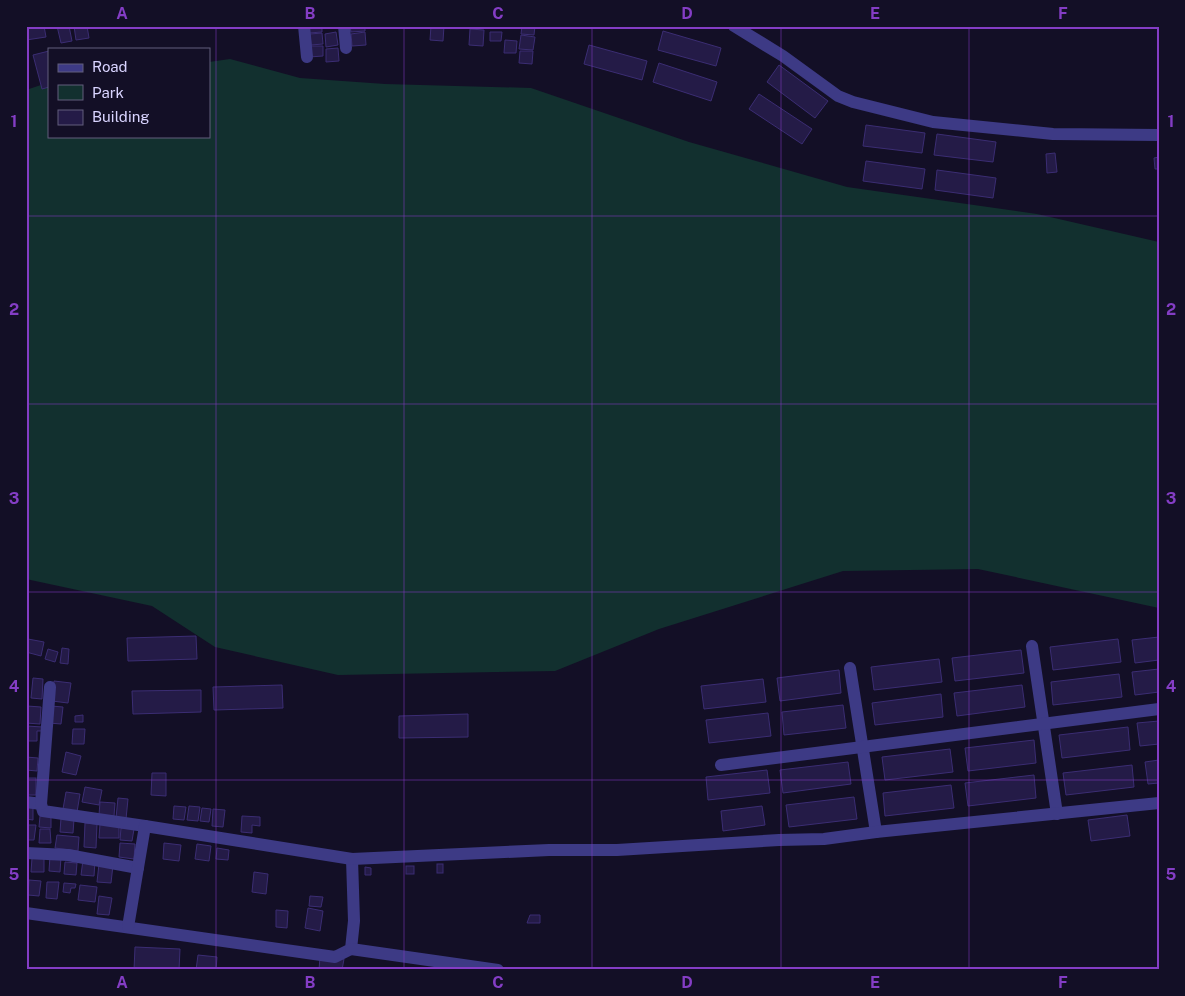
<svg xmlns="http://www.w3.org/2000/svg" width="1185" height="996" font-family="'Public Sans',sans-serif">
	<rect width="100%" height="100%" fill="#130f26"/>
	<polygon fill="#12302f" points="230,59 300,78 385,84 531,88 689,142 847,187 1037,214 1159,242 1159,608 978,569 843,571 659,629 555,671 338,675 215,647 152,606 26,579 26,90 41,85 49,86 49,136 209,136 209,62"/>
	<g fill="#241b47" stroke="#3b2d73">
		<polygon points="26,26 44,26 46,37 26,40"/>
		<polygon points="57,26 69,26 72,41 61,43"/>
		<polygon points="74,26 87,26 89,38 76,40"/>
		<polygon points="308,26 322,26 322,32 309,33"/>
		<polygon points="350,26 365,26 365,31 351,32"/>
		<polygon points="431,26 444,26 443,41 430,40"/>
		<polygon points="522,26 535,26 534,35 521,34"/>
		<polygon points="470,29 484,30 483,46 469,45"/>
		<polygon points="663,31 721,48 716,66 658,50"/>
		<polygon points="336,32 338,45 326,47 325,34"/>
		<polygon points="365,32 366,45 352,46 351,34"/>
		<polygon points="490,32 502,32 501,41 490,41"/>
		<polygon points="322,33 323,44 311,45 310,34"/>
		<polygon points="521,35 535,37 533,50 519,49"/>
		<polygon points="505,40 517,41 516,53 504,53"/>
		<polygon points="589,45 647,61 642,80 584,64"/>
		<polygon points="309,46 323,46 323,56 309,57"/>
		<polygon points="338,48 339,61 326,62 326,49"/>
		<polygon points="49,51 49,87 42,89 33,55"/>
		<polygon points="520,51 533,51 532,64 519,63"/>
		<polygon points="659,63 717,82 711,101 653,82"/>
		<polygon points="779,65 828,101 815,118 767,82"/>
		<polygon points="759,94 812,129 802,144 749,109"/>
		<polygon points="866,125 925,133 922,153 863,146"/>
		<polygon points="937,134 996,142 993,162 934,155"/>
		<polygon points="1055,153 1057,172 1047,173 1046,154"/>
		<polygon points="1159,157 1159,169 1155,169 1154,158"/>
		<polygon points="866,161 925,169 922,189 863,181"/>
		<polygon points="937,170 996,178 993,198 935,190"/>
		<polygon points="196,636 197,659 128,661 127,638"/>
		<polygon points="1159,637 1159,660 1135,663 1132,640"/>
		<polygon points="28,639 44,642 41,656 26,652"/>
		<polygon points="1118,639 1121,662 1053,670 1050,647"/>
		<polygon points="62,648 69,649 68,664 60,663"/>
		<polygon points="48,649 58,652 55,662 45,659"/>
		<polygon points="1021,650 1024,673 955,681 952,658"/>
		<polygon points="939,659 942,682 874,690 871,667"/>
		<polygon points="1159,669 1159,692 1135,695 1132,672"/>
		<polygon points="839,670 841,693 780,701 777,678"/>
		<polygon points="1119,674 1122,697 1053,705 1051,682"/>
		<polygon points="33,678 43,679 42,699 31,698"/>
		<polygon points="763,679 766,702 704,709 701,686"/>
		<polygon points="54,681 71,683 68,703 52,701"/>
		<polygon points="282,685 283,708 214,710 213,687"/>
		<polygon points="1022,685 1025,707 957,716 954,693"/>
		<polygon points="201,690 201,712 133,714 132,691"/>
		<polygon points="941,694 943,717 875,725 872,703"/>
		<polygon points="843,705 846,728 784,735 782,712"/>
		<polygon points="27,706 41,707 40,724 26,723"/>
		<polygon points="51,706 63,707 61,724 49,723"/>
		<polygon points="768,713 771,736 709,743 706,720"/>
		<polygon points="468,714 468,737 399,738 399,716"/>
		<polygon points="83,715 83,722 75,722 75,716"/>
		<polygon points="1159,721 1159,744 1140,746 1137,723"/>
		<polygon points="26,726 43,727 43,731 37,731 37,741 26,741"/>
		<polygon points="1128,727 1130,750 1062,758 1059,735"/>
		<polygon points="73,729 85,729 84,744 72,744"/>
		<polygon points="1034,740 1036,763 968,771 965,748"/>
		<polygon points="950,749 953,772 885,780 882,757"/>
		<polygon points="66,752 81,756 76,775 62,772"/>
		<polygon points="26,757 38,758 37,771 26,770"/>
		<polygon points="1159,760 1159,783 1148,784 1145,762"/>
		<polygon points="848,762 851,784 783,793 780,770"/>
		<polygon points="1132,765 1134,787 1066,795 1063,773"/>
		<polygon points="767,770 770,793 708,800 706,777"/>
		<polygon points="152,773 166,773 166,796 151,795"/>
		<polygon points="1034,775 1036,798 968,806 965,783"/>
		<rect x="26" y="778" width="10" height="17"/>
		<polygon points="951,785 954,808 885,816 883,793"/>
		<polygon points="85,787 102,790 99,805 82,802"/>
		<polygon points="66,792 80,794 77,812 63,809"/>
		<polygon points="854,797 857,819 789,827 786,805"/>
		<polygon points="118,798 128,799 126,819 116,818"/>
		<polygon points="100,802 115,803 114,816 99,815"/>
		<polygon points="26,806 33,806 33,820 26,819"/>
		<polygon points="174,806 186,807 184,820 173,819"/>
		<polygon points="189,806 200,807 198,821 187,820"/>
		<polygon points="762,806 765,825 723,831 721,811"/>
		<polygon points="202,808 211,809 209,822 200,821"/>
		<polygon points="213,809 225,810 223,827 212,826"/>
		<polygon points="1127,815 1130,836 1091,841 1088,820"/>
		<polygon points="40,816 51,817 51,828 39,827"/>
		<polygon points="242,816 260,817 260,826 252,825 252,833 241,832"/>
		<polygon points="61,818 74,819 73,833 60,832"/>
		<polygon points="85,823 97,824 96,848 84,847"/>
		<polygon points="100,824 119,825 119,838 99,838"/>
		<polygon points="26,825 36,825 34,840 26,840"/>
		<polygon points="121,828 134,829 132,841 120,840"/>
		<polygon points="40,829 50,829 51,843 39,843"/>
		<polygon points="57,835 79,837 78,851 55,848"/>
		<polygon points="120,843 135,844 134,859 119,857"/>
		<polygon points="164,843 181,845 179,861 163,859"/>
		<polygon points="197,844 211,846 209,861 195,859"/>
		<polygon points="217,848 229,850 228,860 216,859"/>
		<polygon points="50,856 61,857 60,872 49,871"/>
		<polygon points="32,858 44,858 44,872 31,872"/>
		<polygon points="83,860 95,861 94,876 81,875"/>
		<polygon points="65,862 77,863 76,875 64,874"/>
		<polygon points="99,864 113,865 111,883 97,882"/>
		<rect x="437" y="864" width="6" height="9"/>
		<rect x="406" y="866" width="8" height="8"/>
		<polygon points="365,867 371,868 371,875 365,875"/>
		<polygon points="254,872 268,874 266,894 252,892"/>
		<polygon points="29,880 41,881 39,896 28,895"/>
		<polygon points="47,882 59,882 57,899 46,898"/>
		<polygon points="64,883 76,884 75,888 71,888 70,893 63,892"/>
		<polygon points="80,885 97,887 95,902 78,900"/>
		<polygon points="99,896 112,898 109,915 97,914"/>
		<polygon points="310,896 323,897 321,907 309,906"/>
		<polygon points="308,908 323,911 320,931 305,928"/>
		<polygon points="276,910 288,911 287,928 276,927"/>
		<polygon points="530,915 540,915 540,923 527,923"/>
		<polygon points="135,947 180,949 179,970 134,970"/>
		<polygon points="198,955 217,957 216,970 196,970"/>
		<polygon points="320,957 344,959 342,970 319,970"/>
	</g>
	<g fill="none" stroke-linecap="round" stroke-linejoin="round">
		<g stroke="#3d3a85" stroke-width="12">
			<polyline points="304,26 307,57"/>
			<polyline points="344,26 346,48"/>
			<polyline points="734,26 783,56 838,96 853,102 933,122 1053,134 1159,135"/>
			<polyline points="1032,646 1057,814"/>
			<polyline points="850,668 876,832"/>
			<polyline points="721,765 1159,709"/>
			<polyline points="26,802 41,804 43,811 145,826"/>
			<polyline points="41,804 50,687"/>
			<polyline points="26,853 68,855 138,868"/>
			<polyline points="26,913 335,957 351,949 354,921 352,859"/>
			<polyline points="128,927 145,826 352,859 549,850 617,850 779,840 824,839 876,832 1159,803"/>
			<polyline points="351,949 498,970"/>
		</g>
	</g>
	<path fill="none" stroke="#843dc5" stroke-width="1" stroke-opacity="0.55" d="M216,26V970M404,26V970M592,26V970M781,26V970M969,26V970M26,216H1159M26,404H1159M26,592H1159M26,780H1159"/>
	<rect width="1185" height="996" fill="none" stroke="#130f26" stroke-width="55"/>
	<rect x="48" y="48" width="162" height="90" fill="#130f26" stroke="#625e7d"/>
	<rect x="58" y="64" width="25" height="8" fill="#3d3a85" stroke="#625e7d"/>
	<text x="92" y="72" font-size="15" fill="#d9d4ff">Road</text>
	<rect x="58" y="85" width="25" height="15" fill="#12302f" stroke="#625e7d"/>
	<text x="92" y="98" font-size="15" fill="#d9d4ff">Park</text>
	<rect x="58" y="110" width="25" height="15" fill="#241b47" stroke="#625e7d"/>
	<text x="92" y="122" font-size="15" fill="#d9d4ff">Building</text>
	<rect x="28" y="28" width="1130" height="940" fill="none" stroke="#843dc5" stroke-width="2"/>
	<g font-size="16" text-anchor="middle" font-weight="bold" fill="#843dc5">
		<text x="122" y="19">A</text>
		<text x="310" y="19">B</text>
		<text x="498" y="19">C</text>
		<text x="687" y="19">D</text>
		<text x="875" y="19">E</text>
		<text x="1063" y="19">F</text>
		<text x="14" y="127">1</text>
		<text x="1171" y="127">1</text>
		<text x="14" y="315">2</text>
		<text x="1171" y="315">2</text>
		<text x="14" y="504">3</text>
		<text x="1171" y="504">3</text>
		<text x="14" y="692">4</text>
		<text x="1171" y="692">4</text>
		<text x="14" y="880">5</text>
		<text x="1171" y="880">5</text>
		<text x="122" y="988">A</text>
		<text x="310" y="988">B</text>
		<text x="498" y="988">C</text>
		<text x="687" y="988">D</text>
		<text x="875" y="988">E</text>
		<text x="1063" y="988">F</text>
	</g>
</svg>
